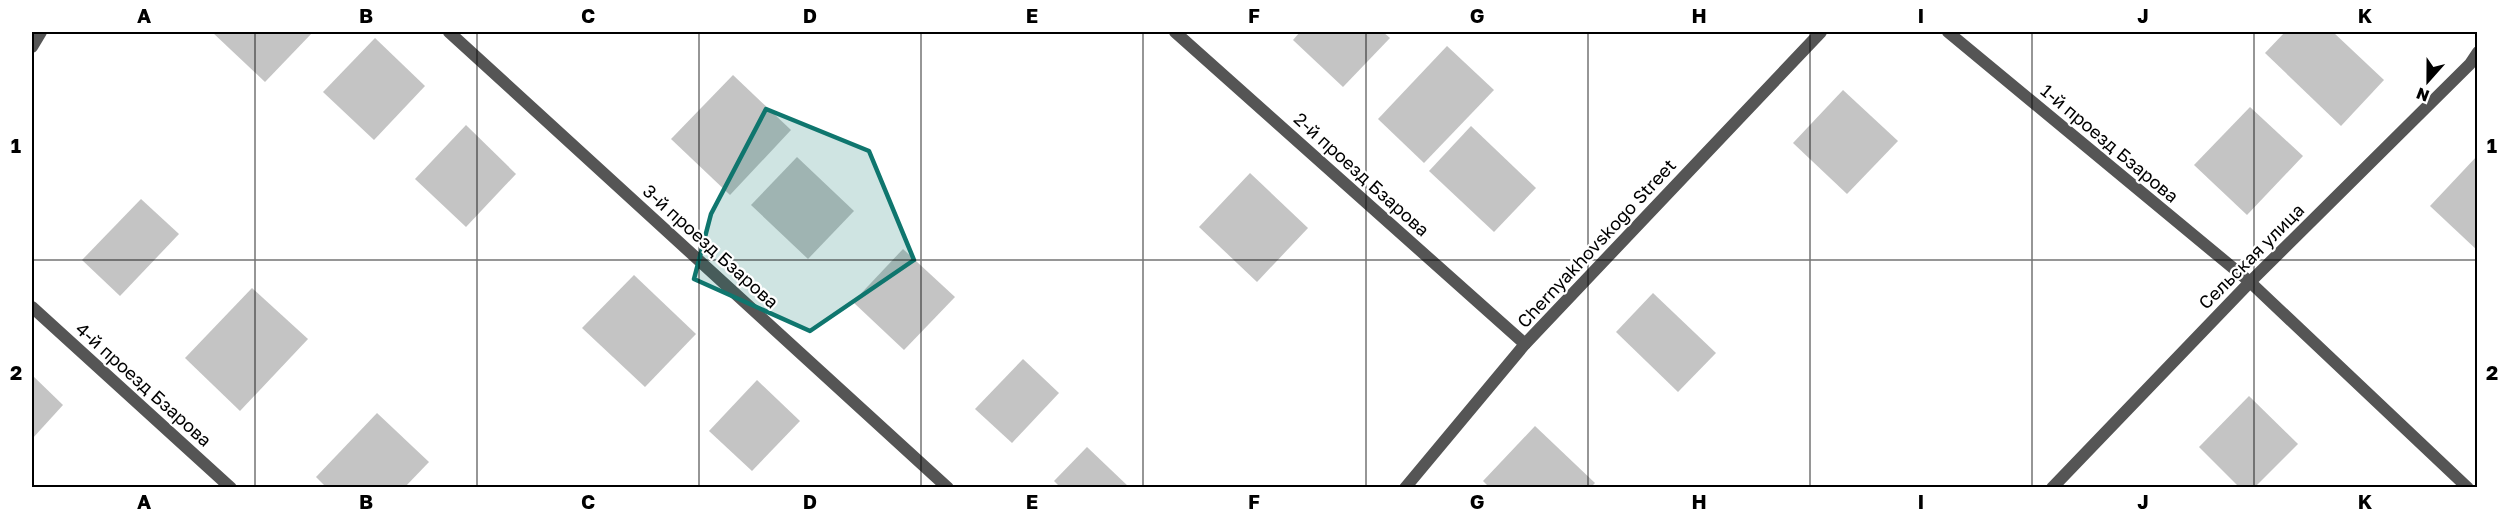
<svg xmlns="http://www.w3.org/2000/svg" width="2509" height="519" font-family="'Golos Text',sans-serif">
	<rect width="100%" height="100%" fill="#fff"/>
	<g fill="#c4c4c4">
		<polygon points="212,32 313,32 265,82"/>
		<polygon points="1300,32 1383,32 1390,38 1343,87 1293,40"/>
		<polygon points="2285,32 2333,32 2384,80 2341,126 2265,53"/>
		<polygon points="375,38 425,86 374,140 323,92"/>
		<polygon points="1447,46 1494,90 1424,163 1378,119"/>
		<polygon points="733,75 791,130 730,195 671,139"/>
		<polygon points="1843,90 1898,141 1847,194 1793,143"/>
		<polygon points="2250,107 2303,156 2247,215 2194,165"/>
		<polygon points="466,125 516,174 466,227 415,179"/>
		<polygon points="1471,126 1536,188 1494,232 1429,171"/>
		<polygon points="2478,155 2478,251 2430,206"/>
		<polygon points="797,157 854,211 808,259 751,205"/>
		<polygon points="1250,173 1308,228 1257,282 1199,227"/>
		<polygon points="141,199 179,234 120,296 82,260"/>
		<polygon points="903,249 955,297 904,350 853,302"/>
		<polygon points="634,275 696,334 645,387 582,328"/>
		<polygon points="252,288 308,339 240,411 185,358"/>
		<polygon points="1653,293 1716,353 1678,392 1616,332"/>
		<polygon points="1023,359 1059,393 1012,443 975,409"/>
		<polygon points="32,375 63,405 32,439"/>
		<polygon points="757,380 800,421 752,471 709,431"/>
		<polygon points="2249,396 2298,444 2254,488 2240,488 2199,447"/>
		<polygon points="377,413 429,462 404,488 327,488 316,477"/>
		<polygon points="1535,426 1595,483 1590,488 1490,488 1483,481"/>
		<polygon points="1087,447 1130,488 1061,488 1054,481"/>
	</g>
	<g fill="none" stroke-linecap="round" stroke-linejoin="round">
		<g stroke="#555" stroke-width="12">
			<polyline points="449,32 948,488"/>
			<polyline points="1175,32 1525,344"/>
			<polyline points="1948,32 2250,282 2468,488"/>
			<polyline points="32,47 41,32"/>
			<polyline points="32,307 231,488"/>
			<polyline points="1405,488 1525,344 1821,32"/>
			<polyline points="2052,488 2250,282 2470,64 2478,52"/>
		</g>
	</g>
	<path fill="#0f766e" fill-opacity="0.2" stroke="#0f766e" stroke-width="4.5" stroke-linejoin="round" d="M766,109L869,151L914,260L810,331L694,279L711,214Z"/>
	<path fill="none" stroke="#000" stroke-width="1.5" stroke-opacity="0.55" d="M255,32V488M477,32V488M699,32V488M921,32V488M1143,32V488M1366,32V488M1588,32V488M1810,32V488M2032,32V488M2254,32V488M32,260H2478"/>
	<g text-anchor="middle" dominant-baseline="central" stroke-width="4.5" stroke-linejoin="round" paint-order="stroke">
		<g font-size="18" fill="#000" stroke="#fff">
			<text transform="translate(2110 143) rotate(40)">1-й проезд Бзарова</text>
			<text transform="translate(1362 174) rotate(42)">2-й проезд Бзарова</text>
			<text transform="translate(1596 243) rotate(-47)">Chernyakhovskogo Street</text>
			<text transform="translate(711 246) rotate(42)">3-й проезд Бзарова</text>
			<text transform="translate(2251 256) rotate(-45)">Сельская улица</text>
			<text transform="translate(144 384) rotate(42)">4-й проезд Бзарова</text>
		</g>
	</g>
	<rect width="2509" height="519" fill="none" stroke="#ffffff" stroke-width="66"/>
	<g transform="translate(2428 81) rotate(201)" stroke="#ffffff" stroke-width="4.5" paint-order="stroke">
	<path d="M0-4.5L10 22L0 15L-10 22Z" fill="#000000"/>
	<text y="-9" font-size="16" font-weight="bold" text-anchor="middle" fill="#000000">N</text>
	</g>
	<rect x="33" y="33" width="2443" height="453" fill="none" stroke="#000" stroke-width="2"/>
	<g font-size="20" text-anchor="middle" font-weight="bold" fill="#000">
		<text x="144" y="23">A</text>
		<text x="366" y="23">B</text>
		<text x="588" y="23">C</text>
		<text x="810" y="23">D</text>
		<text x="1032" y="23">E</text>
		<text x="1254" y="23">F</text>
		<text x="1477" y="23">G</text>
		<text x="1699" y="23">H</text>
		<text x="1921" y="23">I</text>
		<text x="2143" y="23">J</text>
		<text x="2365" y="23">K</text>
		<text x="16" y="153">1</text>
		<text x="2492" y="153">1</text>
		<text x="16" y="380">2</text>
		<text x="2492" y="380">2</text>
		<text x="144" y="509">A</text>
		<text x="366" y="509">B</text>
		<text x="588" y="509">C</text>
		<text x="810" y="509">D</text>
		<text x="1032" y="509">E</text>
		<text x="1254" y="509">F</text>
		<text x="1477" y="509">G</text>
		<text x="1699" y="509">H</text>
		<text x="1921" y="509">I</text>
		<text x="2143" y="509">J</text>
		<text x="2365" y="509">K</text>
	</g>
</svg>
